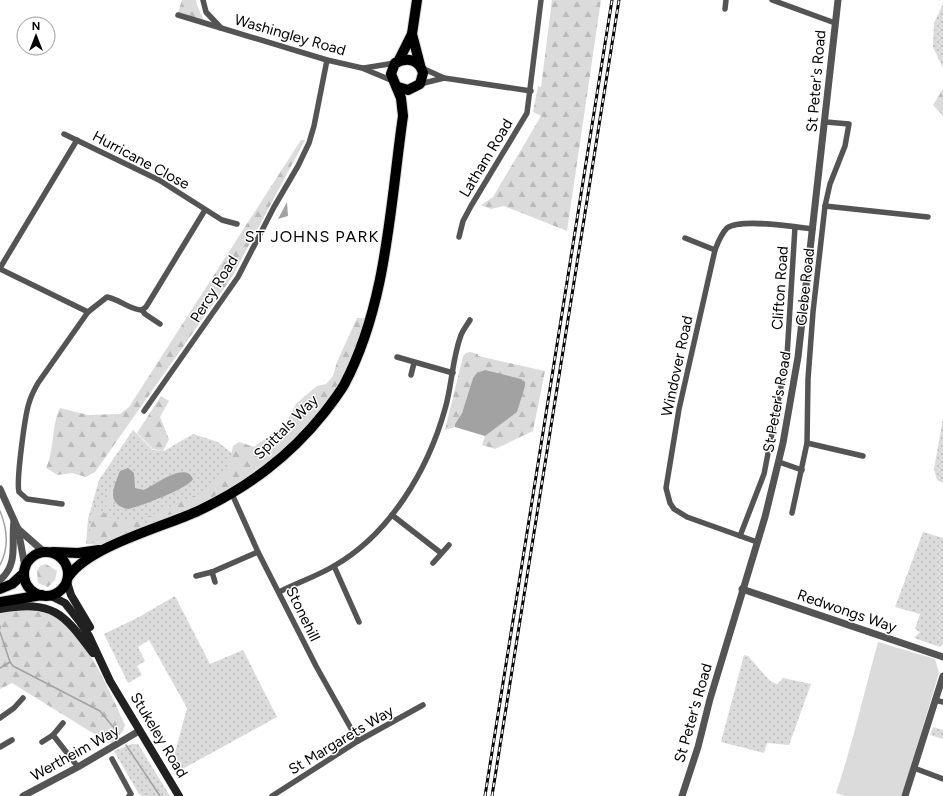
<svg xmlns="http://www.w3.org/2000/svg" width="943" height="796" font-family="Figtree,sans-serif">
	<defs>
		<pattern id="grass-dots" width="8" height="8" patternUnits="userSpaceOnUse"><rect width="8" height="8" fill="#dbdbdb"/><path d="M2 2h.1M6 6h.1" fill="none" stroke="#bababa" stroke-width="1.8" stroke-linecap="round"/></pattern>
		<pattern id="forest-firs" width="22" height="20" patternUnits="userSpaceOnUse"><rect width="22" height="20" fill="#dbdbdb"/><path d="M5 1l3.5 6h-7zM16 11l3.5 6h-7z" fill="#bababa"/></pattern>
	</defs>
	<rect width="100%" height="100%" fill="#fff"/>
	<g fill="url(#grass-dots)">
		<polygon points="943,4 943,68 933,47 934,23"/>
		<polygon points="943,418 943,483 937,480 934,469"/>
		<polygon points="133,430 153,450 164,451 193,434 218,442 255,472 229,491 195,510 101,545 86,544 88,519 99,480"/>
		<polygon points="923,532 943,538 943,644 940,647 914,638 920,632 915,629 920,614 895,607"/>
		<polygon points="175,596 210,664 243,650 277,717 177,772 172,764 187,708 149,640 138,647 145,661 137,666 142,675 128,683 104,634 139,617"/>
		<polygon points="744,655 748,656 770,681 777,684 783,678 811,684 789,745 767,743 764,753 721,742"/>
		<polygon points="933,727 943,730 943,739 930,735"/>
		<polygon points="132,744 138,744 170,796 142,796 139,794 114,751"/>
	</g>
	<g fill="url(#forest-firs)">
		<polygon points="182,0 196,0 197,5 204,21 178,13"/>
		<polygon points="552,0 601,0 567,231 504,206 491,209 481,205 493,197 541,116 533,112 538,86 541,87"/>
		<polygon points="943,89 943,116 933,105"/>
		<path d="M301,140H305L232,277L95,472L86,477L72,473L58,475L46,468C55,449 51,426 60,408L88,415L120,414L129,407Z"/>
		<polygon points="357,318 370,318 342,383 323,409 277,458 257,469 247,480 228,493 150,522 147,517 209,489 228,467 233,446 239,442 254,447 286,423 296,404 305,396 317,386 326,384 333,376 337,362"/>
		<polygon points="470,352 478,354 478,356 545,371 533,431 495,449 482,445 485,436 500,424 473,378 462,413 455,424 455,427 445,430 463,356 466,353"/>
		<polygon points="161,396 169,401 160,417 169,439 163,451 153,449 137,433"/>
		<polygon points="110,493 112,493 115,503 109,508 106,507 105,499 106,494"/>
		<polygon points="96,496 99,509 115,521 143,519 146,525 102,544 88,542"/>
		<polygon points="46,564 57,571 55,580 48,587 38,583 37,571 40,566"/>
		<path d="M29,609C39,611 49,612 58,617C84,631 113,698 125,725L123,731L112,743L91,732L12,683L0,689V613Z"/>
	</g>
	<path fill="#dbdbdb" d="M878,642L935,659L939,673L902,796H845L836,793C853,743 864,692 878,642Z"/>
	<g fill="#a2a2a2">
		<polygon points="287,202 288,216 278,219"/>
		<polygon points="485,370 521,379 525,382 525,386 517,412 485,436 455,427 455,424 462,413 473,378 477,373"/>
		<path d="M128,468L134,473L135,488L144,490C156,484 186,461 193,479C189,488 139,507 128,509C105,504 114,486 120,471Z"/>
	</g>
	<g fill="none" stroke-linecap="round" stroke-linejoin="round">
		<g stroke="#a2a2a2" stroke-width="1.5">
			<path d="M0,511C7,528 9,548 0,565"/>
			<polyline points="0,628 0,626"/>
			<polyline points="0,632 10,662"/>
			<polyline points="0,668 10,662 13,666 100,711 119,734"/>
			<polyline points="126,745 160,796"/>
		</g>
		<defs>
			<g id="trunk">
				<polyline points="417,0 412,34 420,65"/>
				<polyline points="398,62 412,34"/>
				<circle cx="46" cy="574" r="22"/>
				<polyline points="53,552 78,553 99,550"/>
				<path d="M69,576C90,546 163,527 198,511C248,487 289,457 324,413C331,404 338,395 344,385C387,304 390,206 403,116L401,98L391,74L395,63C407,57 419,59 423,73L420,84L408,90L398,87"/>
				<polyline points="0,589 12,584 24,573"/>
				<polyline points="0,602 42,595"/>
			</g>
		</defs>
		<use href="#trunk" stroke="#dbdbdb" stroke-width="12"/>
		<g stroke="#545454" stroke-width="5.5">
			<polyline points="203,0 206,12 221,28 327,60 362,68 393,81"/>
			<polyline points="772,0 835,23"/>
			<polyline points="725,9 726,0"/>
			<polyline points="178,15 221,28"/>
			<polyline points="364,68 395,63"/>
			<polyline points="422,68 444,78"/>
			<polyline points="420,84 444,78 531,91"/>
			<polyline points="64,134 159,180 222,220 237,224"/>
			<polyline points="825,206 928,217"/>
			<polyline points="459,237 463,221 471,206 527,113 541,0"/>
			<polyline points="685,238 715,250"/>
			<polyline points="0,268 77,140"/>
			<path d="M0,269L88,312L107,297C119,299 130,310 142,310L145,314L160,324"/>
			<polyline points="142,310 146,307 205,210"/>
			<polyline points="397,357 453,373"/>
			<polyline points="411,375 414,363"/>
			<polyline points="144,411 238,277 274,207 298,166 309,143 314,126 327,60"/>
			<polyline points="807,443 863,456"/>
			<polyline points="779,462 802,470"/>
			<polyline points="232,494 258,552 316,666 358,741"/>
			<path d="M62,504L27,499L19,492C16,481 25,415 29,403C31,396 34,390 38,383L88,312"/>
			<polyline points="792,513 807,443 808,379 813,312 825,206 830,184 845,146 849,124 826,122"/>
			<polyline points="392,515 441,553"/>
			<polyline points="740,536 764,474 787,356 795,227"/>
			<path d="M757,542L687,517L674,509L670,503L666,488L679,409L715,250C718,242 721,234 727,228C741,218 796,227 813,229"/>
			<polyline points="433,563 449,545"/>
			<polyline points="334,566 359,622"/>
			<polyline points="212,572 215,582"/>
			<polyline points="196,576 212,572 258,552"/>
			<path d="M279,592C297,583 317,576 334,566C390,534 428,470 445,409C452,386 452,359 461,335C463,330 467,325 470,320"/>
			<polyline points="935,700 943,702"/>
			<polyline points="0,718 14,708 23,698"/>
			<polyline points="63,723 53,735 78,767"/>
			<polyline points="42,742 53,735"/>
			<polyline points="0,747 12,740"/>
			<polyline points="112,759 131,794 129,796"/>
			<polyline points="914,768 943,779"/>
			<polyline points="272,796 358,741 423,705"/>
		</g>
		<g stroke="#545454" stroke-width="7">
			<polyline points="0,489 18,529 25,567"/>
			<polyline points="18,529 43,551"/>
			<path d="M0,580C19,564 11,543 14,521"/>
			<polyline points="742,589 943,657"/>
			<polyline points="23,796 78,767 139,731"/>
			<polyline points="682,796 698,747 710,699 765,517 783,443 798,357 838,0"/>
			<polyline points="905,796 943,676"/>
		</g>
		<g stroke="#212121" stroke-width="8">
			<polyline points="67,582 71,595 90,627"/>
			<polyline points="51,596 65,603 80,622 89,636 110,681 179,796"/>
			<path d="M0,609C54,600 63,613 93,653"/>
		</g>
		<use href="#trunk" stroke="#000" stroke-width="10"/>
		<defs>
			<g id="rail">
				<polyline points="485,796 612,0"/>
				<polyline points="492,796 619,0"/>
			</g>
		</defs>
		<use href="#rail" stroke="#000" stroke-width="3"/>
		<use href="#rail" stroke="#fff" stroke-width="1.5" stroke-dasharray="4.5" stroke-linecap="butt"/>
	</g>
	<g text-anchor="middle" dominant-baseline="central" stroke-width="3" stroke-linejoin="round" paint-order="stroke">
		<g font-size="15" fill="#000" stroke="#fff">
			<text transform="translate(290 35) rotate(16)">Washingley Road</text>
			<text transform="translate(816 81) rotate(-85)">St Peter's Road</text>
			<text transform="translate(486 158) rotate(-59)">Latham Road</text>
			<text transform="translate(141 160) rotate(28)">Hurricane Close</text>
			<text transform="translate(805 287) rotate(-84)">Glebe Road</text>
			<text transform="translate(780 288) rotate(-86)">Clifton Road</text>
			<text transform="translate(214 289) rotate(-58)">Percy Road</text>
			<text transform="translate(677 366) rotate(-78)">Windover Road</text>
			<text transform="translate(777 402) rotate(-80)">St Peter's Road</text>
			<text transform="translate(286 427) rotate(-45)">Spittals Way</text>
			<text transform="translate(847 611) rotate(19)">Redwongs Way</text>
			<text transform="translate(303 614) rotate(64)">Stonehill</text>
			<text transform="translate(693 713) rotate(-74)">St Peter's Road</text>
			<text transform="translate(159 735) rotate(59)">Stukeley Road</text>
			<text transform="translate(341 740) rotate(-31)">St Margarets Way</text>
			<text transform="translate(75 753) rotate(-29)">Wertheim Way</text>
		</g>
		<g font-size="16" letter-spacing="1" fill="#000" stroke="#fff">
			<text x="312" y="236">ST JOHNS PARK</text>
		</g>
	</g>
	<g transform="translate(36 36)"><circle r="19" fill="#ffffff" stroke="#999999"/>
	<path d="M0-3L7 15L0 10L-7 15Z" fill="#000000"/>
	<text y="-6" font-size="11" font-weight="bold" text-anchor="middle" fill="#000000">N</text>
	</g>
</svg>
